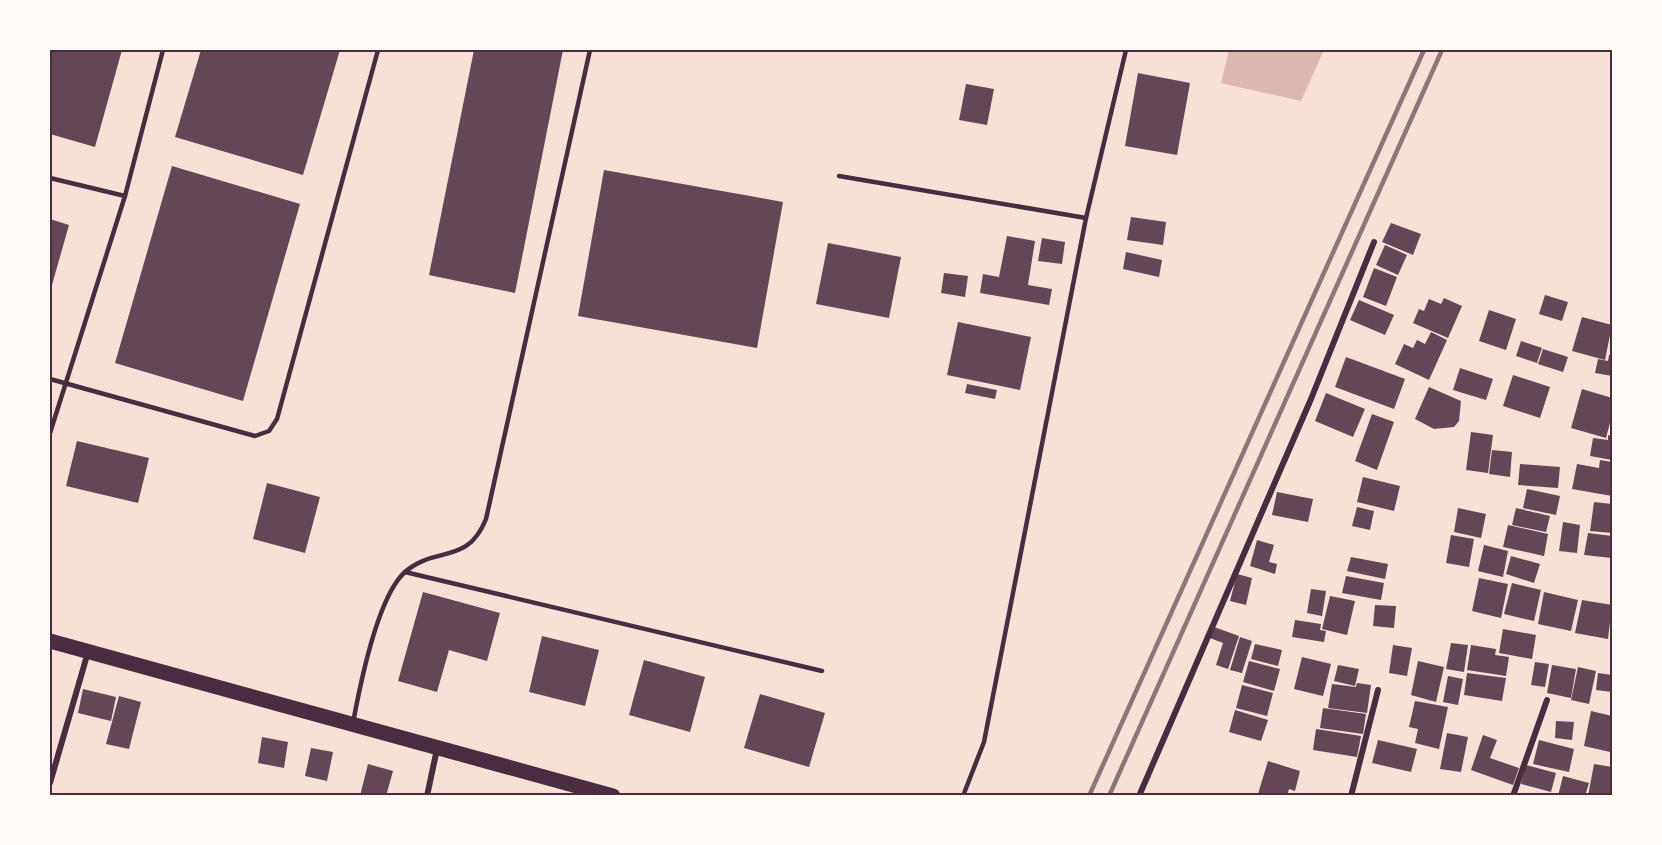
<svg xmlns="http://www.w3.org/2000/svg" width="1662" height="845" font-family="'Archivo Narrow',sans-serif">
	<rect width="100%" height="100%" fill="#f7e1d7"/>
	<polygon fill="#dcb8b0" points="1229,50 1324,50 1301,101 1221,83"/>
	<g fill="#644757">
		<polygon points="50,50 122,50 95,147 50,134"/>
		<polygon points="201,50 340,50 303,175 175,137"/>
		<polygon points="474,50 563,50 515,293 429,275"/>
		<polygon points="1138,73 1190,83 1177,155 1125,146"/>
		<polygon points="966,84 994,89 987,125 959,120"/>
		<polygon points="172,166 300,204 243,401 115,363"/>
		<polygon points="604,170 783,202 757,348 578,316"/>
		<polygon points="1131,217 1166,222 1163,245 1127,240"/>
		<polygon points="50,219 69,225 50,292"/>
		<polygon points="1391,223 1421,234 1413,255 1382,242"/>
		<polygon points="1007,236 1035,241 1028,285 1052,289 1049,305 980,293 983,274 999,277"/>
		<polygon points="1042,238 1065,242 1062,264 1038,261"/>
		<polygon points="828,243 901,257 889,318 816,304"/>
		<polygon points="1385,245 1407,255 1398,275 1376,265"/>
		<polygon points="1126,252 1162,260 1159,277 1123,269"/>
		<polygon points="1374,268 1397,277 1386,306 1363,297"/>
		<polygon points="944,273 968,276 965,297 941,293"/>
		<polygon points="1545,295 1568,302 1562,321 1539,314"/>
		<polygon points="1444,298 1462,306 1448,338 1413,323 1419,309 1424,311 1429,299 1441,304"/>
		<polygon points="1359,300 1394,315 1385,335 1350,320"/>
		<polygon points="1489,310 1516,319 1506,350 1479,341"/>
		<polygon points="1582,317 1612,325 1605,360 1572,351"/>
		<polygon points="958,322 1031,337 1020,390 947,375"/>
		<polygon points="1431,332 1447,340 1429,380 1395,364 1404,344 1413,348 1417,340 1425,344"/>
		<polygon points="1521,341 1542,348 1537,363 1516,356"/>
		<polygon points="1543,349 1568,357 1563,372 1538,364"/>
		<polygon points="1609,355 1612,355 1612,376 1595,373 1598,359 1608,361"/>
		<polygon points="1346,357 1405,379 1394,409 1335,387"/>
		<polygon points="1460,368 1493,379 1486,400 1453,390"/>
		<polygon points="1513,375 1550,387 1540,418 1503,406"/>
		<polygon points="967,384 997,390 995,399 965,393"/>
		<polygon points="1429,387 1461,401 1459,421 1454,427 1434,429 1415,419"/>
		<polygon points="1582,389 1612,398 1612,415 1606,438 1571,428"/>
		<polygon points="1326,393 1365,409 1353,437 1315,421"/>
		<polygon points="1372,414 1394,422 1377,470 1355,461"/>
		<polygon points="1471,432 1493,435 1488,473 1466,470"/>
		<polygon points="1608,435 1612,436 1612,460 1590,456 1593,438 1608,440"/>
		<polygon points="77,441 149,458 138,503 66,486"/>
		<polygon points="1492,450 1512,452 1510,477 1489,474"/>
		<polygon points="1600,460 1612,462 1612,496 1572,489 1577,464 1599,468"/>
		<polygon points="1520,464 1560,467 1558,488 1518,485"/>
		<polygon points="1363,477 1400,486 1394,511 1357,502"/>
		<polygon points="267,483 320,497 305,553 253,539"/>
		<polygon points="1527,489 1560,496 1556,515 1523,508"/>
		<polygon points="1277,492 1313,499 1308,522 1272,515"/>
		<polygon points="1594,502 1612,504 1612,533 1590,531"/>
		<polygon points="1357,507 1374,511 1370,530 1352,526"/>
		<polygon points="1458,508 1486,514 1481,538 1454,532"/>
		<polygon points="1516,508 1550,516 1546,532 1512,525"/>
		<polygon points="1563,522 1580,525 1577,553 1559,551"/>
		<polygon points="1508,525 1548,534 1544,556 1503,547"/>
		<polygon points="1588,533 1612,536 1612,558 1584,555"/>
		<polygon points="1451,535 1474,539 1469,567 1446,563"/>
		<polygon points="1257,540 1274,545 1269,562 1277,564 1275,574 1250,566"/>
		<polygon points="1484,545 1508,551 1503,577 1478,571"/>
		<polygon points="1511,556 1540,564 1534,583 1506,574"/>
		<polygon points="1351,557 1388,564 1385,579 1347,571"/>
		<polygon points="1237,574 1252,578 1246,605 1230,601"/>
		<polygon points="1346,576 1384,583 1381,600 1342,593"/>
		<polygon points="1479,578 1508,584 1501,618 1472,611"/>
		<polygon points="1512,583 1541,590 1534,621 1504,614"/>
		<polygon points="1311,589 1326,591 1322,616 1307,613"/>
		<polygon points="423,592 500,613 487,661 449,650 437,692 398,681"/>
		<polygon points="1544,592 1578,600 1571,631 1538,624"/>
		<polygon points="1330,596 1355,601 1347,635 1322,629"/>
		<polygon points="1582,600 1612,605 1608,639 1575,633"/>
		<polygon points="1375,605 1396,606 1394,628 1373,626"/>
		<polygon points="1295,620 1321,624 1320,630 1326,631 1324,642 1292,637"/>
		<polygon points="1214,627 1239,636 1228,669 1216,665 1223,643 1210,638"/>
		<polygon points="1503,629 1536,635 1532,659 1499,653"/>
		<polygon points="542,636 599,650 585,706 529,692"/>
		<polygon points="1240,637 1252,641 1242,673 1230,670"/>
		<polygon points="1451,643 1468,645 1464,672 1446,669"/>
		<polygon points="1255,644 1282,650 1278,666 1251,659"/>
		<polygon points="1393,645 1412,648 1407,676 1389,673"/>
		<polygon points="1471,645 1496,649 1495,655 1509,657 1506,676 1467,670"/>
		<polygon points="1302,657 1331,664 1323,696 1294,689"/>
		<polygon points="644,660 705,677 690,732 629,715"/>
		<polygon points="1249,661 1280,669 1274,691 1243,682"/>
		<polygon points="1418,661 1444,667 1436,702 1411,695"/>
		<polygon points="1535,662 1549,664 1545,687 1531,685"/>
		<polygon points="1338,665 1359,669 1355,686 1334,681"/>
		<polygon points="1552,665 1576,669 1571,698 1547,693"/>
		<polygon points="1578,667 1596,671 1589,704 1571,700"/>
		<polygon points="1467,673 1506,678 1502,701 1464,695"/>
		<polygon points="1598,673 1612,675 1612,692 1596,690"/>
		<polygon points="1448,676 1463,679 1458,705 1443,702"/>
		<polygon points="1357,683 1371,685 1367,713 1328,708 1332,684 1356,687"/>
		<polygon points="1242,685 1273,693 1267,716 1236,708"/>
		<polygon points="83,689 116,697 111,721 78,713"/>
		<polygon points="760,694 825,713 809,767 744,748"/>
		<polygon points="119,696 141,702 129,749 106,744"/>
		<polygon points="1415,701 1448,707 1439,749 1415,743 1418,729 1409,727"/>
		<polygon points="1323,708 1366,714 1363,734 1320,728"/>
		<polygon points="1235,710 1268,720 1261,741 1229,732"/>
		<polygon points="1591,711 1612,716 1610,752 1584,746"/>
		<polygon points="1556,721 1574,722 1572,740 1555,738"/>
		<polygon points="1316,729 1361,736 1357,757 1313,750"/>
		<polygon points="1447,733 1468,737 1461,772 1440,769"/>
		<polygon points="1483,735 1497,740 1490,758 1519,768 1513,785 1471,770"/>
		<polygon points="262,737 288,742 284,768 258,763"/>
		<polygon points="1378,740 1417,749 1411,772 1372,763"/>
		<polygon points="1539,740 1574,749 1569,772 1533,764"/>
		<polygon points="311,748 333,752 327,781 305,776"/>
		<polygon points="1268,761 1300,771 1295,791 1289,789 1287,796 1258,794"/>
		<polygon points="368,764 393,771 386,796 360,796"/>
		<polygon points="1594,764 1612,767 1611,796 1588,796"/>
		<polygon points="1526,765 1556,773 1551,792 1521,784"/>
		<polygon points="1563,776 1589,783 1585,796 1558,796"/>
	</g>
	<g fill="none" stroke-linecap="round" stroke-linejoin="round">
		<g stroke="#4a2c40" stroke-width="4.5">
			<polyline points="839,176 1086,218"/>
			<polyline points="50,178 125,196"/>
			<polyline points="50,379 255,436 269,431 277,419 378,50"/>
			<polyline points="50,433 125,196 163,50"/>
			<polyline points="405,572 822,671"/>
			<path d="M353,723C360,685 377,597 405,572C436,545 467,566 486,519L590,50"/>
			<polyline points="963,796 984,742 1086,218 1126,50"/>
		</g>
		<g stroke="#4a2c40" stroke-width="6">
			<polyline points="50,783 88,652"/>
			<polyline points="427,796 437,749"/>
			<polyline points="1139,796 1311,399 1374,242"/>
			<polyline points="1351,796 1378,690"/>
			<polyline points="1513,796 1547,700"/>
		</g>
		<polyline stroke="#4a2c40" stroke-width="15" points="50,641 613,796"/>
		<g stroke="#8f747c" stroke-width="4.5">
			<polyline points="1089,796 1424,50"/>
			<polyline points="1109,796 1442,50"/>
		</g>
	</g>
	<rect width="1662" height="845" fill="none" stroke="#fffaf5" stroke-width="102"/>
	<rect x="51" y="51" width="1560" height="743" fill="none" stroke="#4a2c40" stroke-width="2"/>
</svg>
